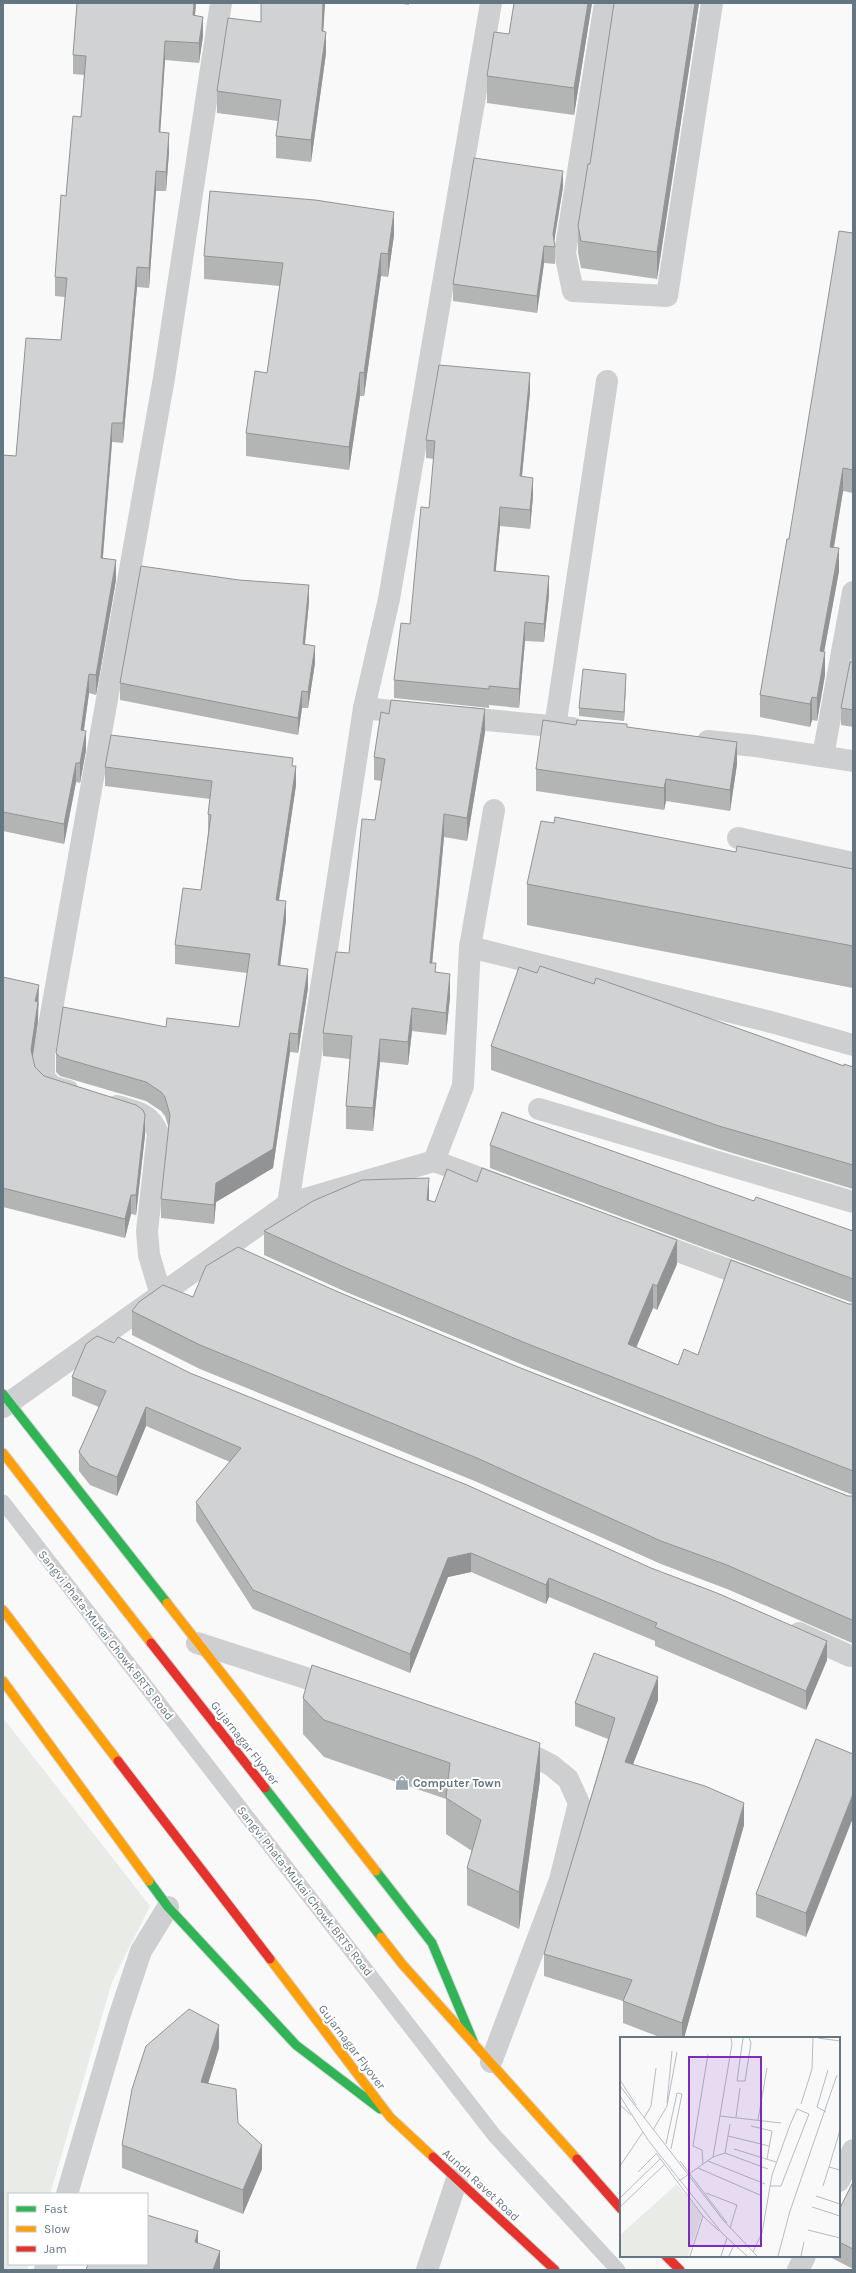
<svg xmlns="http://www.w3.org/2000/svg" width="856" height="2273" font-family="Karla,sans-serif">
	<rect width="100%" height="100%" fill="#f9f9f9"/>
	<polygon fill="#e8ebe6" points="3,1718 150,1906 112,1982 50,2194 9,2194 9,2264 29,2264 27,2270 3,2270"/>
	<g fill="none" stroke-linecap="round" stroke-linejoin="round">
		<defs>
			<g id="fast">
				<polyline points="3,1394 167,1603"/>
				<polyline points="265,1788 381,1937"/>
				<polyline points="376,1871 432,1943 473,2041"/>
				<polyline points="149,1881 168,1907 296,2045 380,2109"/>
			</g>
			<g id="slow">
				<polyline points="3,1453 151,1643"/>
				<polyline points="167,1603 376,1871"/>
				<polyline points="3,1610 118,1761"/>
				<polyline points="3,1681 149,1881"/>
				<polyline points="381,1937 403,1965 577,2159"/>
				<polyline points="270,1959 390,2117 433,2157"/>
			</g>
			<g id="jam">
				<polyline points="151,1643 265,1788"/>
				<polyline points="118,1761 270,1959"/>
				<polyline points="433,2157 555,2270"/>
				<polyline points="577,2159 621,2209"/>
				<polyline points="666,2256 680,2270"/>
			</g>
		</defs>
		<use href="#fast" stroke="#d5d6d7" stroke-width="11"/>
		<use href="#slow" stroke="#d5d6d7" stroke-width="11"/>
		<use href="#jam" stroke="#d5d6d7" stroke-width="11"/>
		<polyline stroke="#cecfd0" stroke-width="15" points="3,1502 494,2135 618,2270"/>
		<g stroke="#cecfd0" stroke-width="22">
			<polyline points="605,3 565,253 573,291 667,296 712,3"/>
			<polyline points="364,708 418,714"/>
			<polyline points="455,717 572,728"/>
			<polyline points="555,727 607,381"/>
			<polyline points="708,741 755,746 853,761"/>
			<polyline points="823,756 853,592"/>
			<polyline points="738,838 853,863"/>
			<polyline points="470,947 771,1022 853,1045"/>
			<polyline points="68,1091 53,1087 44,1078 44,1054 164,378 221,3"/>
			<path d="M117,1106C136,1112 149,1112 158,1133L147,1231L149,1255L161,1295"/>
			<polyline points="539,1109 853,1202"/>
			<polyline points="434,1161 463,1086 470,947 494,810"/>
			<polyline points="288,1204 364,708 389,599 491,3"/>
			<polyline points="648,1240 756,1280"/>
			<polyline points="3,1407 288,1204 434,1161 507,1188"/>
			<polyline points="799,1633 850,1656"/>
			<polyline points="197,1643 337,1688"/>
			<polyline points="491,2062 560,1880 579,1803 568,1779 551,1765 514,1746"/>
			<polyline points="839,2181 853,2150"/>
			<polyline points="67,2194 119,2017 141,1951 168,1907"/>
			<polyline points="45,2270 47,2264"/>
			<polyline points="427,2270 457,2179"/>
			<polyline points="798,2270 805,2256"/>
		</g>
		<use href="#fast" stroke="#30b455" stroke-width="9"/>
		<use href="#slow" stroke="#ff9f0a" stroke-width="9"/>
		<use href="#jam" stroke="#e5322d" stroke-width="9"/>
	</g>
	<g fill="#b3b5b5">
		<polygon points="77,3 196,3 195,15 203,36 199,63 165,60 160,132 169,152 166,191 156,191 149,288 137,287 123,443 112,442 103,558 116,580 96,695 89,693 84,730 86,750 80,783 76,782 64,844 3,831 3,455 16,456 61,340 65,297 55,296 55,277 66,196 81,117 84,75 73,74 73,55"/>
		<polygon points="261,3 325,3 323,31 326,53 311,162 276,158 276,136 278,121 217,113 217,91 261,22"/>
		<polygon points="395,3 409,3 409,5"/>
		<polygon points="592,3 574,115 487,103 487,76 509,34"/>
		<polygon points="614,3 699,3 657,279 581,268 578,253 578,226 590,164"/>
		<polygon points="563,187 554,243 555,247 555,264 544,263 537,313 453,301 453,284"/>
		<polygon points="853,233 853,493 843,491 834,548 839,571 824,652 825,675 817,721 812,720 810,727 760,717 760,695 789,539"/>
		<polygon points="394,235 388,277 381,276 364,396 360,396 349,470 246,456 246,433 267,373 280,286 204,279 204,256"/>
		<polygon points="530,392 522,477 533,496 530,529 500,526 495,572 549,595 544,642 525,641 519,708 489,705 489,708 394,698 394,680 410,624 429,508 434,459 426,458 426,440"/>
		<polygon points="309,602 305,645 315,663 308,708 302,708 298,735 120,700 120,683"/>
		<polygon points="853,662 853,727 841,725 841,708"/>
		<polygon points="626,682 624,721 579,716 579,708"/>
		<polygon points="576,725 627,727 737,764 730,811 666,801 664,810 536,791 536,769"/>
		<polygon points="485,732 467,841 444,837 432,963 436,972 450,997 446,1035 412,1031 408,1065 380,1062 373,1131 346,1129 346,1106 350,1059 323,1056 323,1033 349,953 375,820 382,781 374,780 374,757"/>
		<polygon points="293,766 296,785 279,900 286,920 280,965 308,988 298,1053 290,1052 273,1168 216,1202 214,1224 161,1218 161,1199 169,1129 165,1116 161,1111 146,1101 60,1076 56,1072 56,1053 166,1027 239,1027 247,973 175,964 175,945 201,890 208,833 208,814 210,799 105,786 105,767"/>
		<polygon points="554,823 736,852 853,869 853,988 527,925 527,884"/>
		<polygon points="537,973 844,1066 853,1067 853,1189 719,1149 491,1070 491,1046"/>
		<polygon points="3,977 39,1004 38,1007 38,1022 32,1058 35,1067 44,1076 145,1135 136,1215 131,1214 125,1238 3,1207"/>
		<polygon points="490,1145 754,1201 853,1231 853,1303 490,1168"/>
		<polygon points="429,1201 677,1264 657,1310 653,1308 636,1347 678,1365 698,1355 849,1304 853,1304 853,1495 528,1367 346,1292 264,1255 264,1231"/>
		<polygon points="336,1291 518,1367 848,1496 853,1496 852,1643 727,1589 661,1564 477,1482 200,1369 132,1335 132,1311 193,1297"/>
		<polygon points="114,1343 190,1373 827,1660 806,1710 655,1646 655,1641 549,1597 546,1604 471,1572 448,1577 410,1673 253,1609 196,1521 196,1502 230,1462 146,1426 117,1496 90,1485 79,1471 79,1452 99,1407 72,1396 72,1377"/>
		<polygon points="303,1698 540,1779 519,1929 467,1905 467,1868 472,1851 446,1834 446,1799 324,1757 303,1734"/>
		<polygon points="658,1700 633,1764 744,1825 684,2038 662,2038 623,2023 623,2001 544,1976 544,1954 608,1739 575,1726 575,1703"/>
		<polygon points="816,1739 806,1937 756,1917 756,1894"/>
		<polygon points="219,2048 208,2084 238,2123 262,2169 243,2214 122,2168 122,2145"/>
		<polygon points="853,2182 853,2269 828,2256 839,2256 839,2210"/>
	</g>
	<g fill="#929394">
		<polygon points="194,3 196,3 193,35 193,15"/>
		<polygon points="323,3 325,3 322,53 322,31"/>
		<polygon points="588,3 592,3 574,115 574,88"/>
		<polygon points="695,3 699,3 657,279 657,252"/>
		<polygon points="203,17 203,36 199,63 199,43"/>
		<polygon points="326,32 326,53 311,162 311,140"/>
		<polygon points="165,41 165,60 159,151 159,132"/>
		<polygon points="169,133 169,152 166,191 166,172"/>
		<polygon points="156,171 156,191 149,288 149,268"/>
		<polygon points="563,171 563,187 553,247 553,234"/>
		<polygon points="394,212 394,235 388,277 388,254"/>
		<polygon points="544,246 544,263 537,313 537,296"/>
		<polygon points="381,253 381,276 364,396 364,373"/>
		<polygon points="137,267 137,287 123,443 123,423"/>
		<polygon points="360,372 360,396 349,470 349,447"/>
		<polygon points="530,373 530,392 520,495 520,476"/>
		<polygon points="112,423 112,442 101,578 101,558"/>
		<polygon points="843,468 843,491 830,569 830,547"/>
		<polygon points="533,478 533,496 530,529 530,510"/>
		<polygon points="500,507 500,526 494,590 494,571"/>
		<polygon points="839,548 839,571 820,674 820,651"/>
		<polygon points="116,560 116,580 96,695 96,675"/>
		<polygon points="549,576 549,595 544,642 544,624"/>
		<polygon points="309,585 309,602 303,661 303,644"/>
		<polygon points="525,622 525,641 519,708 519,689"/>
		<polygon points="315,646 315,663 308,708 308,692"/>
		<polygon points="825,652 825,675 817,721 817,698"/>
		<polygon points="89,674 89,693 81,750 81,730"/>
		<polygon points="626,674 626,682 624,721 624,712"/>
		<polygon points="302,691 302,708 298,735 298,718"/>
		<polygon points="812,697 812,720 810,727 810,704"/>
		<polygon points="485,709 485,732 467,841 467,818"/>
		<polygon points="86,731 86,750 80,783 80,763"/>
		<polygon points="737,742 737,764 730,811 730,790"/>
		<polygon points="76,763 76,782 64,844 64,824"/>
		<polygon points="296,766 296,785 276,919 276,900"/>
		<polygon points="666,779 666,801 664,810 664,788"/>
		<polygon points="444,814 444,837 430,986 430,963"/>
		<polygon points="286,901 286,920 278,983 278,965"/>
		<polygon points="308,969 308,988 298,1053 298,1034"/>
		<polygon points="450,974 450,997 446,1035 446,1013"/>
		<polygon points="39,985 38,1022 31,1069 31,1050 35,1001"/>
		<polygon points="412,1008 412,1031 408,1065 408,1042"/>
		<polygon points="290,1033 290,1052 273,1168 216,1202 214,1224 214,1205 216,1183"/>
		<polygon points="380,1039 380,1062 373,1131 373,1108"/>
		<polygon points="145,1115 145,1135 136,1215 136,1195"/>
		<polygon points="429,1178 429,1201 427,1200"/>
		<polygon points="131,1195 131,1214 125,1238 125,1219"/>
		<polygon points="677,1240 677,1264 657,1310 657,1286"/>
		<polygon points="653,1284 653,1308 628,1367 628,1344"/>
		<polygon points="146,1407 146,1426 117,1496 117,1477"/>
		<polygon points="471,1553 471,1572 448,1577 410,1673 410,1654 448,1558"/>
		<polygon points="549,1578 549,1597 546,1604 546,1585"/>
		<polygon points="853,1618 853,1642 852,1643 852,1620"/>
		<polygon points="827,1641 827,1660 806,1710 806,1691"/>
		<polygon points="658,1677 658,1700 625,1785 625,1762"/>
		<polygon points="540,1743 540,1779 519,1929 519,1892"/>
		<polygon points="853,1794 853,1818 806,1937 806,1913"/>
		<polygon points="744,1803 744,1825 684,2038 682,2038 682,2023"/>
		<polygon points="219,2025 219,2048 201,2106 201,2082"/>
		<polygon points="262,2145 262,2169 243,2214 243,2190"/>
		<polygon points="198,2231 198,2255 195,2242"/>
		<polygon points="220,2251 220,2270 213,2270"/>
	</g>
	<g fill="#d0d2d3" stroke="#929394">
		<polygon points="77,3 194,3 193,15 203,17 199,43 165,41 159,132 169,133 166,172 156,171 149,268 137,267 123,423 112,423 101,558 116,560 96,675 89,674 81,730 86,731 80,763 76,763 64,824 3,812 3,455 16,456 26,338 61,340 67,278 55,277 61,195 66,196 73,116 81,117 86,56 73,55"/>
		<polygon points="261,3 323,3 322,31 326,32 311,140 276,136 281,100 217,91 228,18 261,22"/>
		<polygon points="514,3 588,3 574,88 487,76 494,32 509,34"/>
		<polygon points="614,3 695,3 657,252 581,241 578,226 588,164 590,164"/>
		<polygon points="474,158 563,171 553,234 555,247 544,246 537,296 453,284"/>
		<polygon points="210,191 315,200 394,212 388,254 381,253 364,373 360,372 349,447 246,433 255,371 267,373 283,263 204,256"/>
		<polygon points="839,231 853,233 853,470 843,468 830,547 839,548 820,651 825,652 817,698 812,697 810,704 760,695 787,539 789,539"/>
		<polygon points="439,365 530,373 520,476 533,478 530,510 500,507 494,571 549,576 544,624 525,622 519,689 489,686 489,689 394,680 401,623 410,624 421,507 429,508 435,441 426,440"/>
		<polygon points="141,566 239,580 309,585 303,644 315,646 308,692 302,691 298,718 120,683"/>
		<polygon points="850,662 853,662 853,710 841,708"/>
		<polygon points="583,669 626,674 624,712 579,708"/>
		<polygon points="391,700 485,709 467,818 444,814 430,963 436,963 435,972 450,974 446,1013 412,1008 408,1042 380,1039 373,1108 346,1106 352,1036 323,1033 336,952 349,953 362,819 375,820 385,759 374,757 381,712 389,714"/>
		<polygon points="543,720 576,725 577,720 627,724 627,727 737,742 730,790 666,779 664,788 536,769"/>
		<polygon points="111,735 293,758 292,766 296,766 276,900 286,901 278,965 308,969 298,1034 290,1033 273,1149 216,1183 214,1205 161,1199 170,1115 165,1097 161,1092 146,1082 60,1057 56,1053 63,1007 166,1027 167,1018 239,1027 250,954 175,945 183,888 201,890 211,815 208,814 212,781 105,767"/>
		<polygon points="555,817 736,852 737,846 853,869 853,946 527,884 541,821 554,823"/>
		<polygon points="540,966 594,984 596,978 844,1066 844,1064 853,1067 853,1165 719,1126 491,1046 519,967 537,973"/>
		<polygon points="3,977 39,985 35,1001 38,1002 31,1050 35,1067 44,1076 136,1105 143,1110 145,1115 136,1195 131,1195 125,1219 3,1188"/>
		<polygon points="502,1112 754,1201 756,1197 853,1231 853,1279 490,1145"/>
		<polygon points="482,1168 677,1240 657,1286 653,1284 628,1344 678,1365 684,1349 698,1355 731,1260 849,1304 853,1304 853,1471 528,1344 346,1268 264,1231 313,1201 362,1180 429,1178 427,1200 435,1202 447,1169 477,1182"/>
		<polygon points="238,1247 336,1291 518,1367 848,1496 853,1496 853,1618 852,1620 727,1565 661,1541 477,1458 200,1345 132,1311 139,1302 163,1285 193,1297 206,1266"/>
		<polygon points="97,1336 114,1343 118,1337 190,1373 467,1485 651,1568 717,1593 827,1641 806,1691 655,1627 657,1623 549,1578 546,1585 471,1553 448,1558 410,1654 253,1590 196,1502 241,1448 146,1407 117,1477 90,1466 79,1452 106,1391 72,1377 86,1344"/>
		<polygon points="594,1653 658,1677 625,1762 705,1786 744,1803 682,2023 623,2001 632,1980 544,1954 615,1718 575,1703"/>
		<polygon points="312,1665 540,1743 519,1892 467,1868 481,1820 446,1798 450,1763 324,1720 303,1698"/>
		<polygon points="816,1739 853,1754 853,1794 806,1913 756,1894"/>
		<polygon points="189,2009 219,2025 201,2082 236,2089 238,2123 262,2145 243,2190 122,2145 132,2089 146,2046"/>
		<polygon points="853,2182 853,2249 839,2242 839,2210"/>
		<polygon points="147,2215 198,2231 195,2242 220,2251 213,2270 86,2270 88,2264 147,2264"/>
	</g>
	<defs>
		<symbol id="shop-bare" viewBox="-9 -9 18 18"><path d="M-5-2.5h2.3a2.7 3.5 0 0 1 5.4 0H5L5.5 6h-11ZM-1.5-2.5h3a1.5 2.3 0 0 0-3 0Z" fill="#99a4ac" stroke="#fff" stroke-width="2.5" paint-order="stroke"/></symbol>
	</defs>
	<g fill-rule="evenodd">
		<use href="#shop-bare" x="392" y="1773" width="20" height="20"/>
	</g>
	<g text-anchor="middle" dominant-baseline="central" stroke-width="4" stroke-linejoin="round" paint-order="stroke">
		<g font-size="12" fill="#657683" stroke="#fff">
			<text transform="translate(106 1635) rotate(52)">Sangvi Phata-Mukai Chowk BRTS Road</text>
			<text transform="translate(245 1743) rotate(52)">Gujarnagar Flyover</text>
			<text transform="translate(305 1891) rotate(52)">Sangvi Phata-Mukai Chowk BRTS Road</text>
			<text transform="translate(352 2047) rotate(53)">Gujarnagar Flyover</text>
			<text transform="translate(481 2185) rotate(43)">Aundh Ravet Road</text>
		</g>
		<g font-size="12" font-weight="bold" fill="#657683" stroke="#fff" text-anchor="start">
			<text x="413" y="1783">Computer Town</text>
		</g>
	</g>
	<g transform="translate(620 2037)">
		<rect width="220" height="220" fill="#f9f9f9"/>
		<path d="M57,147L82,178L68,219H0V198Z" fill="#e8ebe6"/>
		<path fill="none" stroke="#b5bdc3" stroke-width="1" d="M123,1L117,44H125L131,6L129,1M198,1L220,4M0,43L16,68M0,49L103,183L137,219M0,59L28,103L102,196L127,219M47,66L52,14M181,67L192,32L193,1M0,68L11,78M206,75L197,70L208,33M100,79L161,86M116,80L120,51M24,81L31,69L36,31M138,83L147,31M131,89L152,94L147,122M33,93L47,69L57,15M220,93L209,130L220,133M108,99L149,109M46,107L57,56L62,57L51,112M114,112L156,125M36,116L83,179L99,194M105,116L110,87M93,120L112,7L111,1M60,124L107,186M88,124L145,147M83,127L82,113L73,109L88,17M0,129L23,95M78,131L140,158M18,135L36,117M59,144L93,120L105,116L148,132M203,149L209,130M86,156L117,168L110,191M196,159L220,167M0,161L40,122M0,170L45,127M192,170L220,179M188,193L220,201M133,215L142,196L152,138L170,88L177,72L189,77L161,149H150M70,219L83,179M101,219L107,201M109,219L114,208M158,219L170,174L217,38M181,219L184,205"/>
		<path fill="#7b2cbf" fill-opacity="0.15" stroke="#7b2cbf" stroke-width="2" d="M69,20H141V209H69Z"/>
		<rect width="220" height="220" fill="none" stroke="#657683" stroke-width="2"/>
	</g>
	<rect width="856" height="2273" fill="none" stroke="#657683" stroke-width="8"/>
	<rect x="8" y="2193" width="140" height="72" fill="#ffffff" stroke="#c1c8cd"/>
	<rect x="16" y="2206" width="20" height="6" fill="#30b455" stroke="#c1c8cd"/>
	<text x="44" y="2213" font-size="12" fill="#657683">Fast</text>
	<rect x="16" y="2226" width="20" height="6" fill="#ff9f0a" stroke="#c1c8cd"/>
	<text x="44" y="2233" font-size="12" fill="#657683">Slow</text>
	<rect x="16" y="2246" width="20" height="6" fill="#e5322d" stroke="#c1c8cd"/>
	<text x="44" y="2253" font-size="12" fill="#657683">Jam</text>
</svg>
